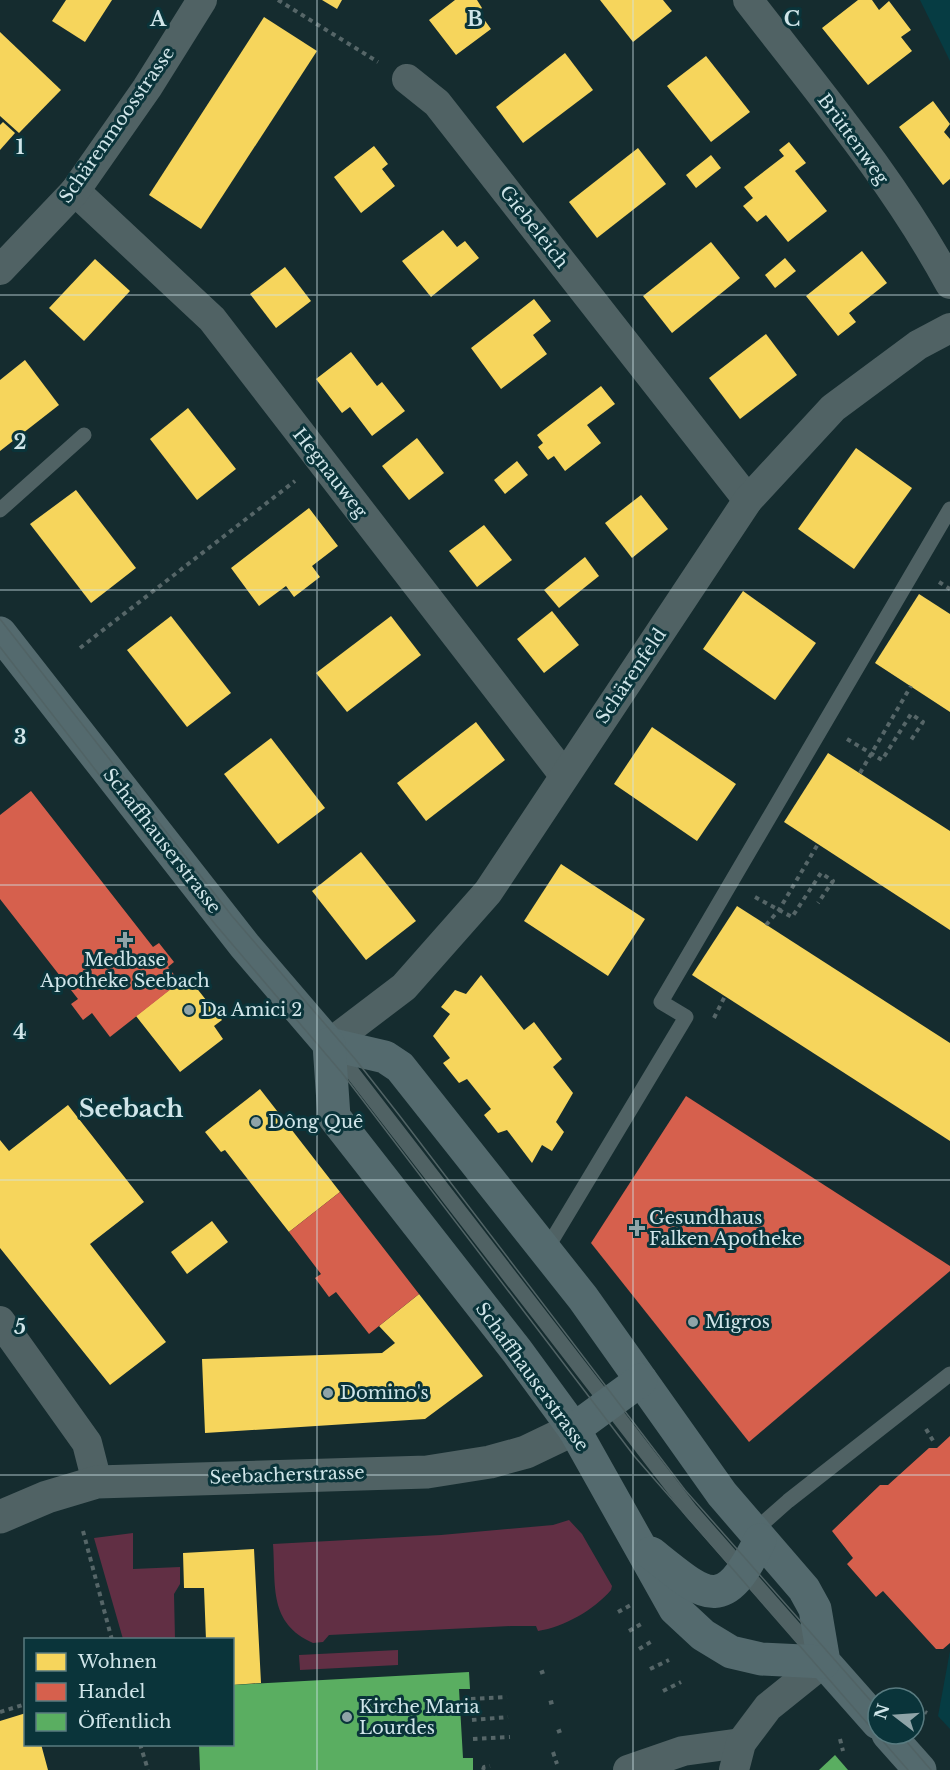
<svg xmlns="http://www.w3.org/2000/svg" width="950" height="1770" font-family="'Libre Baskerville',serif">
	<rect width="100%" height="100%" fill="#152c2f"/>
	<g fill="#063c43">
		<polygon points="920,0 950,0 950,61"/>
		<polygon points="950,1651 950,1729 938,1716"/>
	</g>
	<g fill="#612f44">
		<path d="M569,1520L582,1534L612,1586L611,1590C594,1610 564,1627 538,1631L536,1626H511L329,1635L323,1642L313,1643C268,1623 276,1586 273,1544L441,1535L553,1525Z"/>
		<polygon points="133,1533 133,1569 180,1567 180,1584 174,1594 175,1639 123,1639 94,1538"/>
		<polygon points="398,1650 398,1665 300,1670 299,1655"/>
	</g>
	<g fill="#f6d55c">
		<polygon points="66,0 112,0 85,42 52,21"/>
		<polygon points="322,0 342,0 337,9"/>
		<polygon points="455,0 477,0 482,8 478,11 491,29 456,55 429,20"/>
		<polygon points="600,0 663,0 672,11 633,42"/>
		<polygon points="858,0 872,0 879,10 889,1 911,30 901,37 912,51 868,85 822,28"/>
		<polygon points="264,17 317,51 201,229 149,195"/>
		<polygon points="0,32 61,90 19,133 0,116"/>
		<polygon points="565,53 593,90 523,143 496,107"/>
		<polygon points="706,56 750,112 711,142 667,86"/>
		<polygon points="933,101 950,124 944,132 950,139 950,179 943,185 899,127"/>
		<polygon points="3,122 15,133 0,150 0,125"/>
		<polygon points="789,142 806,163 795,171 827,211 788,242 766,215 757,222 743,206 753,198 744,187 784,156 779,150"/>
		<polygon points="374,146 388,164 382,169 395,186 361,213 334,177"/>
		<polygon points="638,148 666,184 597,238 569,202"/>
		<polygon points="711,155 721,168 696,188 686,175"/>
		<polygon points="443,230 457,247 465,241 479,258 431,297 402,261"/>
		<polygon points="711,242 740,278 672,333 643,296"/>
		<polygon points="862,251 887,283 849,313 856,322 838,336 806,296"/>
		<polygon points="785,258 796,271 775,288 765,275"/>
		<polygon points="95,259 130,291 84,341 49,308"/>
		<polygon points="285,267 311,301 276,328 250,294"/>
		<polygon points="534,299 551,321 533,335 547,354 501,389 471,348"/>
		<polygon points="766,334 797,375 740,419 709,378"/>
		<polygon points="351,352 377,386 382,382 405,411 372,436 350,407 342,413 316,379"/>
		<polygon points="25,360 59,405 0,451 0,380"/>
		<polygon points="601,386 615,404 587,425 601,443 565,471 554,456 548,460 538,447 543,443 537,435"/>
		<polygon points="188,408 236,469 197,500 150,439"/>
		<polygon points="417,438 444,473 409,500 382,466"/>
		<polygon points="856,448 912,488 854,569 798,529"/>
		<polygon points="517,461 528,475 505,494 494,480"/>
		<polygon points="76,490 136,568 91,603 30,524"/>
		<polygon points="641,495 668,529 632,558 605,523"/>
		<polygon points="309,508 338,546 312,566 320,577 294,597 286,586 259,606 231,568"/>
		<polygon points="484,525 512,560 477,587 449,551"/>
		<polygon points="585,557 599,576 559,608 544,590"/>
		<polygon points="743,591 816,643 775,700 703,649"/>
		<polygon points="919,594 950,614 950,712 875,663"/>
		<polygon points="552,611 579,645 544,673 517,639"/>
		<polygon points="171,616 231,693 187,727 127,650"/>
		<polygon points="391,616 421,655 347,712 316,673"/>
		<polygon points="476,722 505,760 426,821 397,783"/>
		<polygon points="652,727 736,784 697,841 614,784"/>
		<polygon points="271,738 325,808 278,844 224,774"/>
		<polygon points="828,753 950,831 950,930 784,822"/>
		<polygon points="361,852 416,921 366,960 312,891"/>
		<polygon points="561,864 645,919 608,976 524,921"/>
		<polygon points="737,906 950,1043 950,1141 692,975"/>
		<polygon points="481,975 524,1030 534,1022 562,1059 553,1067 573,1093 556,1122 564,1132 552,1151 542,1145 532,1163 507,1130 498,1133 484,1115 491,1109 467,1079 459,1083 443,1063 450,1058 433,1036 450,1014 441,1007 455,990 466,994"/>
		<polygon points="187,976 222,1020 214,1026 223,1039 180,1072 136,1016"/>
		<polygon points="260,1089 340,1192 289,1232 225,1150 221,1152 205,1132"/>
		<polygon points="68,1105 144,1202 90,1244 166,1342 110,1385 0,1248 0,1140 9,1151"/>
		<polygon points="212,1221 228,1242 187,1274 171,1252"/>
		<polygon points="419,1294 483,1376 425,1419 205,1433 202,1359 382,1353 395,1343 379,1326"/>
		<polygon points="254,1549 261,1683 232,1685 232,1640 206,1640 204,1588 184,1588 183,1553"/>
		<polygon points="26,1713 26,1744 41,1744 48,1770 0,1770 0,1721"/>
	</g>
	<g fill="#d6604d">
		<polygon points="31,791 153,947 159,943 174,962 168,967 180,982 110,1037 92,1013 83,1020 71,1004 78,999 0,899 0,815"/>
		<polygon points="686,1096 950,1266 950,1271 749,1442 591,1243"/>
		<polygon points="340,1192 419,1294 369,1334 336,1292 329,1297 315,1278 321,1274 289,1232"/>
		<polygon points="950,1436 950,1643 943,1649 936,1649 883,1591 876,1597 847,1564 853,1558 832,1531 880,1485 888,1485 929,1448 937,1448"/>
	</g>
	<g fill="#5aae61">
		<polygon points="469,1672 470,1689 459,1689 463,1758 473,1758 473,1770 200,1770 199,1744 232,1744 232,1685"/>
		<polygon points="835,1755 848,1770 819,1770"/>
	</g>
	<g fill="none" stroke-linecap="round" stroke-linejoin="round">
		<g stroke="#566668" stroke-width="4" stroke-dasharray="4.5 4.5" stroke-linecap="butt">
			<polyline points="278,0 378,62"/>
			<polyline points="939,582 950,589"/>
			<polyline points="80,648 295,481"/>
			<polyline points="847,739 882,760 911,714 923,722 909,743"/>
			<polyline points="860,773 911,686"/>
			<polyline points="755,897 792,917 821,873 833,881 818,903"/>
			<polyline points="766,925 779,910 818,844"/>
			<polyline points="714,1018 725,996"/>
			<polyline points="926,1429 935,1444"/>
			<polyline points="83,1531 112,1640"/>
			<polyline points="618,1612 631,1605"/>
			<polyline points="629,1631 643,1623"/>
			<polyline points="639,1649 654,1640"/>
			<polyline points="650,1669 669,1660"/>
			<polyline points="540,1673 548,1670"/>
			<polyline points="663,1691 681,1682"/>
			<polyline points="471,1699 507,1697"/>
			<polyline points="549,1703 557,1701"/>
			<polyline points="917,1708 927,1713"/>
			<polyline points="0,1712 26,1704"/>
			<polyline points="472,1720 508,1717"/>
			<polyline points="557,1732 565,1729"/>
			<polyline points="473,1739 510,1737"/>
			<polyline points="840,1739 843,1751"/>
			<polyline points="140,1744 148,1770"/>
			<polyline points="553,1752 557,1764"/>
			<polyline points="483,1770 484,1767 490,1766"/>
		</g>
		<g stroke="#506264" stroke-width="15">
			<polyline points="0,510 84,435"/>
			<polyline points="335,1050 691,1511 816,1653"/>
			<polyline points="546,1250 686,1017 661,1002 950,509"/>
			<polyline points="753,1532 788,1501 950,1374"/>
		</g>
		<g stroke="#506264" stroke-width="30">
			<path d="M748,0C819,92 895,182 950,284"/>
			<polyline points="407,79 437,103 748,500"/>
			<polyline points="75,191 212,319 564,775"/>
			<polyline points="0,270 75,191 147,88 202,0"/>
			<polyline points="329,1044 404,987 488,892 748,500 833,408 918,345 950,328"/>
			<polyline points="0,1321 87,1443 97,1482"/>
			<polyline points="628,1770 683,1751 741,1743"/>
			<polyline points="734,1770 741,1743 768,1707 824,1662"/>
		</g>
		<polyline stroke="#506264" stroke-width="33" points="0,1517 47,1497 97,1482 427,1472 490,1462 526,1452 574,1429"/>
		<g stroke="#546a6e" stroke-width="33">
			<polyline points="0,633 245,946 329,1044 385,1057 400,1067 583,1298 722,1494 804,1589 815,1609 824,1662 878,1723"/>
			<polyline points="329,1044 334,1117 517,1351 574,1429 675,1609 703,1635 731,1652 761,1659 824,1662"/>
			<polyline points="574,1429 641,1380"/>
			<path d="M651,1553C706,1597 723,1616 760,1540"/>
			<polyline points="888,1734 920,1770"/>
		</g>
		<g stroke="#516365" stroke-width="1.5">
			<polyline points="0,619 232,916 356,1060 399,1115 685,1490 878,1709"/>
			<polyline points="0,647 215,924 342,1073 635,1457 908,1770"/>
			<polyline points="900,1734 931,1770"/>
		</g>
	</g>
	<path fill="none" stroke="#d0e5e9" stroke-width="1.5" stroke-opacity="0.55" d="M317,0V1770M633,0V1770M0,295H950M0,590H950M0,885H950M0,1180H950M0,1475H950"/>
	<g fill="#8fa4a8" stroke="#0a343a" stroke-width="2">
		<path d="M122 931h6v6h6v6h-6v6h-6v-6h-6v-6h6z"/>
		<circle cx="189" cy="1010" r="6"/>
		<circle cx="256" cy="1122" r="6"/>
		<path d="M634 1219h6v6h6v6h-6v6h-6v-6h-6v-6h6z"/>
		<circle cx="693" cy="1322" r="6"/>
		<circle cx="328" cy="1393" r="6"/>
		<circle cx="347" cy="1717" r="6"/>
	</g>
	<g text-anchor="middle" dominant-baseline="central" stroke-width="6" stroke-linejoin="round" paint-order="stroke">
		<g font-size="18" fill="#d0e5e9" stroke="#0a343a">
			<text transform="translate(117 125) rotate(-55)">Schärenmoosstrasse</text>
			<text transform="translate(853 139) rotate(54)">Brüttenweg</text>
			<text transform="translate(534 227) rotate(52)">Giebeleich</text>
			<text transform="translate(330 473) rotate(52)">Hegnauweg</text>
			<text transform="translate(631 676) rotate(-56)">Schärenfeld</text>
			<text transform="translate(162 841) rotate(52)">Schaffhauserstrasse</text>
			<text transform="translate(532 1377) rotate(54)">Schaffhauserstrasse</text>
			<text transform="translate(287 1475) rotate(-2)">Seebacherstrasse</text>
		</g>
		<g font-size="18" fill="#d0e5e9" stroke="#0a343a" text-anchor="start">
			<text x="125" y="960" text-anchor="middle">Medbase<tspan x="125" dy="21">Apotheke Seebach</tspan></text>
			<text x="201" y="1010">Da Amici 2</text>
			<text x="268" y="1122">Dông Quê</text>
			<text x="649" y="1218">Gesundhaus<tspan x="649" dy="21">Falken Apotheke</tspan></text>
			<text x="705" y="1322">Migros</text>
			<text x="340" y="1393">Domino's</text>
			<text x="359" y="1707">Kirche Maria<tspan x="359" dy="21">Lourdes</tspan></text>
		</g>
		<g font-size="24" font-weight="bold" fill="#d0e5e9" stroke="#0a343a">
			<text x="131" y="1108">Seebach</text>
		</g>
	</g>
	<g font-size="20" text-anchor="middle" font-weight="bold" fill="#d0e5e9" stroke="#0a343a" stroke-width="6" stroke-linejoin="round" paint-order="stroke">
		<text x="158" y="26">A</text>
		<text x="475" y="26">B</text>
		<text x="792" y="26">C</text>
		<text x="20" y="154">1</text>
		<text x="20" y="449">2</text>
		<text x="20" y="744">3</text>
		<text x="20" y="1039">4</text>
		<text x="20" y="1334">5</text>
	</g>
	<rect x="24" y="1638" width="210" height="108" fill="#0a343a" stroke="#597b80" stroke-width="1.5"/>
	<rect x="36" y="1653" width="30" height="18" fill="#f6d55c" stroke="#597b80" stroke-width="1.5"/>
	<text x="78" y="1668" font-size="18" fill="#d0e5e9">Wohnen</text>
	<rect x="36" y="1683" width="30" height="18" fill="#d6604d" stroke="#597b80" stroke-width="1.5"/>
	<text x="78" y="1698" font-size="18" fill="#d0e5e9">Handel</text>
	<rect x="36" y="1713" width="30" height="18" fill="#5aae61" stroke="#597b80" stroke-width="1.5"/>
	<text x="78" y="1728" font-size="18" fill="#d0e5e9">Öffentlich</text>
	<g transform="translate(896 1716) rotate(287)"><circle r="28" fill="#0a343a" stroke="#597b80" stroke-width="1.5"/>
	<path d="M0-4.5L10 22L0 15L-10 22Z" fill="#8fa4a8"/>
	<text y="-9" font-size="16" font-weight="bold" text-anchor="middle" fill="#d0e5e9">N</text>
	</g>
</svg>
